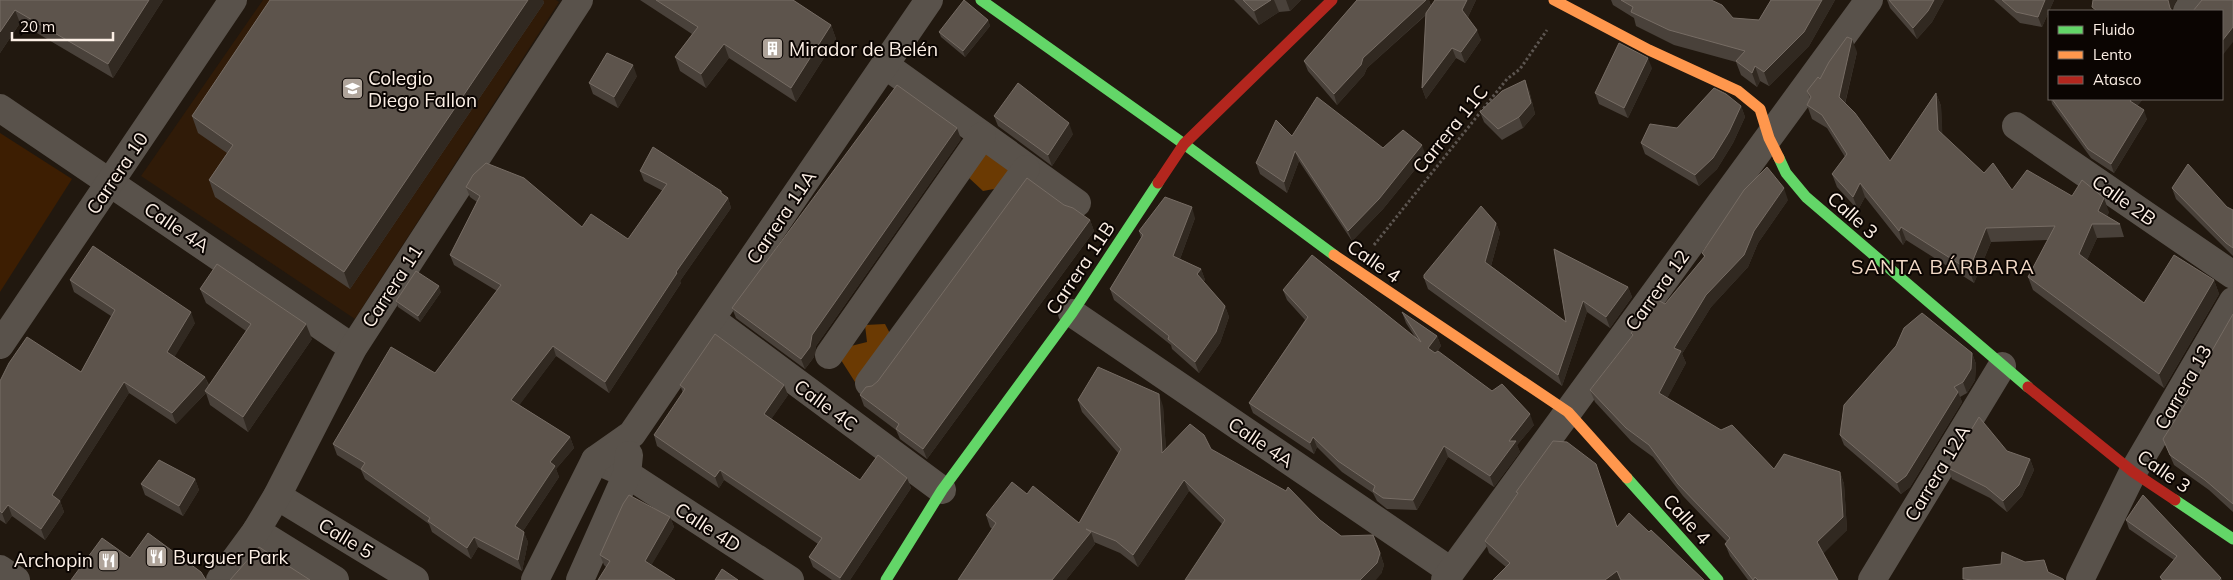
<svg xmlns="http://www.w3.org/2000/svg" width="2233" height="580" font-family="Mulish,sans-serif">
	<rect width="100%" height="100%" fill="#21180f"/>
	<polygon fill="#301b08" points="263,0 556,0 559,2 355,319 141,176"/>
	<polygon fill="#3d1e02" points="0,133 72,179 0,292"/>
	<g fill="#6b3a03">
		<polygon points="986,151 1012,171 1010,186 983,191 967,176"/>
		<polygon points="885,324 896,345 855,382 841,360 847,347 867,342 865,325"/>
	</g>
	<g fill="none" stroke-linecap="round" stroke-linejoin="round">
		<polyline stroke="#5c5550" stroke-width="3" stroke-dasharray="2.5 2.5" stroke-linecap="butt" points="1374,245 1507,79 1520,69 1547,30"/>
		<g stroke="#59524b" stroke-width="28">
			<polyline points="2187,11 2194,0"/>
			<polyline points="885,65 1077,203"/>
			<polyline points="0,108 353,348"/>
			<polyline points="2016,126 2233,275"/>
			<polyline points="1072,313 1451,571"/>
			<polyline points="711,319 942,490"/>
			<polyline points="0,345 233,0"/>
			<polyline points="829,355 982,136"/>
			<polyline points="869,383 1026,169"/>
			<polyline points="595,460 627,474 790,580"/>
			<polyline points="277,496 415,580"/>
			<polyline points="256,531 335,580"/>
			<polyline points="0,569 16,580"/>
			<polyline points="220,580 256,531 277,496 353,348 579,0"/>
			<polyline points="535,580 595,460 632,434 929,0"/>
			<polyline points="580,580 627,474 629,455"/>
			<polyline points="1445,580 1869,0"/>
			<polyline points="1872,580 2002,366"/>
			<polyline points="2080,580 2133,472 2233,301"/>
		</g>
		<g stroke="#63d668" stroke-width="11">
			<polyline points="981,0 1184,144 1334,255"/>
			<polyline points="1779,158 1786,173 1806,197 2028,387"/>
			<polyline points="1627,478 1718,580"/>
			<polyline points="2175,500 2233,539"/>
			<polyline points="886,580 942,490 1072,313 1158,183"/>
		</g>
		<g stroke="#ff974d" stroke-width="11">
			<polyline points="1554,0 1649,50 1738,91 1760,109 1769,138 1779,158"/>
			<polyline points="1334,255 1568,412 1627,478"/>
		</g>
		<g stroke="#b3261e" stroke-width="11">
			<polyline points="1158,183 1184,144 1332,0"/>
			<polyline points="2028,387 2133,472 2175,500"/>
		</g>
	</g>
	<g fill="#49413a">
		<polygon points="0,0 163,0 113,78 20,23 0,53"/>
		<polygon points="270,0 543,0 544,3 350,289 215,197 209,180 227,153 198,133 192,116"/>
		<polygon points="640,0 793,0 831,25 836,39 796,102 729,58 706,88 680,71 675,57 692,34"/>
		<polygon points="1234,0 1301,0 1290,11 1279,12 1259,25"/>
		<polygon points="1357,0 1429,0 1431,6 1435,0 1476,0 1468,17 1481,40 1465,63 1456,58 1426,99 1422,88 1426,15 1367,68 1364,75 1337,105 1308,71 1304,61"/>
		<polygon points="1611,0 1711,0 1733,18 1759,20 1771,0 1835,0 1809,46 1769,86 1760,81 1757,87 1741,75 1736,62 1674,45 1636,26 1634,18 1613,5"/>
		<polygon points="1887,0 1944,0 1932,22 1917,39 1890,8"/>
		<polygon points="1994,0 2054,0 2042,27 2020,23"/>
		<polygon points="988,20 990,26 965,57 941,37 939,32"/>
		<polygon points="1857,52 1845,104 1890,161 1936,93 1941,106 1942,135 1984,173 2012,190 2072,196 2109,212 2107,216 2120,224 2124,237 2097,238 2087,260 2144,303 2214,280 2219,294 2164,388 2033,290 2028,277 2048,240 1991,242 1974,283 1906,240 1903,245 1865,197 1858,210 1837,187 1832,174 1845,157 1827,128 1812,119 1807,105 1810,99 1807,91 1820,79"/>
		<polygon points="1652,68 1628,118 1599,104 1595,93"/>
		<polygon points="637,76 618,108 593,94 589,83"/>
		<polygon points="1529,90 1535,114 1523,128 1502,140 1484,122 1480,112"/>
		<polygon points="2051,99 2143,99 2137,106 2147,119 2114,173 2091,158 2052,104"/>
		<polygon points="1741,106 1745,117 1733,143 1717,169 1699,186 1645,154 1641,143 1677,128"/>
		<polygon points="994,116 1073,134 1052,166 998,126"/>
		<polygon points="1292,136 1383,148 1426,156 1383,209 1352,241 1299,161 1287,193 1260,174 1256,163"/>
		<polygon points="961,139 816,346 814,357 805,369 736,318 732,308"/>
		<polygon points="640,171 721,191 723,194 728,198 731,208 680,281 681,283 609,393 556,356 519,405 570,437 574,448 556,469 559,477 523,531 528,542 522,571 478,547 471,559 432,532 429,524 365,479 361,470 337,455 333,444 435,373 497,291 454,265 450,255 477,202 470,197 466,187 582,227 628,239 663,191 644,181"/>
		<polygon points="2172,188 2227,207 2233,210 2233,256 2176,199"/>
		<polygon points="1788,200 1758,243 1748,267 1711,307 1682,354 1686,363 1667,398 1774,469 1840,472 1844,484 1847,530 1823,553 1838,580 1748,580 1730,556 1725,544 1727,542 1683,496 1653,457 1631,441 1595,402 1590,390 1632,336 1631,333 1665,304 1704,257 1702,253"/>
		<polygon points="1064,205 1090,220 1094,231 927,459 900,439 896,430 864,406 860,395 878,381"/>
		<polygon points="1195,218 1180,259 1201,269 1205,280 1203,282 1225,306 1229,317 1220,343 1199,373 1172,349 1171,345 1114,300 1110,289 1141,238 1139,231"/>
		<polygon points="1496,223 1500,233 1491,266 1566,322 1554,249 1628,287 1632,297 1610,328 1587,312 1562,386 1428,289 1424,278"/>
		<polygon points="70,280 195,323 174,357 205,377 209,385 246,331 206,303 200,289 312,339 248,432 210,405 206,393 176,424 129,393 60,501 64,512 45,540 12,516 6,524 0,520 0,381 81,372 111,316 74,292"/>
		<polygon points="1283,290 1415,337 1406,323 1402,312 1437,336 1441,346 1436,353 1534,425 1517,445 1520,452 1494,487 1448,457 1417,510 1387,509 1377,501 1373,493 1342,472 1317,447 1314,454 1253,413 1249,403 1305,320 1287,300"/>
		<polygon points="441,292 420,322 398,307 396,301"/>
		<polygon points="2233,314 2233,512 2209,490 2174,465 2163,439 2187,400 2186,396"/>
		<polygon points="1972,353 1976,364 1975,380 1967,393 1960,397 1962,402 1910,487 1901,494 1844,445 1840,435"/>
		<polygon points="680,385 788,395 771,419 860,480 907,478 911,488 850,580 832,580 813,567 809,557 818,544 724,480 719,488 657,446 654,435 683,393"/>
		<polygon points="1078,400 1163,406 1166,450 1211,449 1320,520 1341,536 1380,553 1384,565 1381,574 1222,524 1189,491 1138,567 1120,553 1094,542 1095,544 1066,580 958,580 992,529 990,527 986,515 1027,494 1079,523 1119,454 1082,412"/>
		<polygon points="2030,459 2034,470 2022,496 2007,512 1990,498 1952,479 1948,468"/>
		<polygon points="195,479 199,490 183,516 145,495 141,484"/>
		<polygon points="1516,492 1617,527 1649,532 1704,580 1493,580 1506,567 1489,553 1485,541 1517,495"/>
		<polygon points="670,517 674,527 651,565 606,567 604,565 600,555"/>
		<polygon points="2126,520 2221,578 2222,580 2161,580 2160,577 2174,560 2129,529"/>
	</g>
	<g fill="#312921">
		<polygon points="149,0 163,0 113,78 108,64"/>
		<polygon points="528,0 543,0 544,3 350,289 344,272"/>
		<polygon points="1271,0 1274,0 1279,12 1259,25 1254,11"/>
		<polygon points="1286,0 1301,0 1290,11"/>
		<polygon points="1426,0 1429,0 1432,9 1367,68 1364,75 1337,105 1334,94 1363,58"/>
		<polygon points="1467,0 1476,0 1466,21 1462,10"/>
		<polygon points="1822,0 1835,0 1809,46 1769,86 1764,72"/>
		<polygon points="1934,0 1944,0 1932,22 1917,39 1913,28"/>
		<polygon points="2045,0 2054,0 2042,27 2038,17"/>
		<polygon points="2168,0 2177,0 2171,11"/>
		<polygon points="15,10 20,23 0,53 0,32"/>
		<polygon points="988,20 990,26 965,57 963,51"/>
		<polygon points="831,25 836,39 796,102 791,88"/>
		<polygon points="2233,27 2233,42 2222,56 2222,41"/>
		<polygon points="1477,30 1481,40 1465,63 1461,52"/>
		<polygon points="1852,39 1857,52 1843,111 1839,97"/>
		<polygon points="724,44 729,58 706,88 701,74"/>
		<polygon points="1452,48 1456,58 1426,99 1422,88"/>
		<polygon points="1648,58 1652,68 1628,118 1624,108"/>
		<polygon points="633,65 637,76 618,108 614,97"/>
		<polygon points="1755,66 1760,81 1757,87 1752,73"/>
		<polygon points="1525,80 1529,90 1535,114 1523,128 1519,117"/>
		<polygon points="1936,93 1941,106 1943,144 1938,130"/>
		<polygon points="2132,99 2143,99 2134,110 2130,101"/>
		<polygon points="1741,106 1745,117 1733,143 1717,169 1699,186 1695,175"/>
		<polygon points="2144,110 2147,119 2114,173 2111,164"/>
		<polygon points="1069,123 1073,134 1052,166 1048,155"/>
		<polygon points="957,128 961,139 816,346 814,357 805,369 801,359 812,335"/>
		<polygon points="1422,145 1426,156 1383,209 1352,241 1348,231"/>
		<polygon points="1295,151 1299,161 1287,193 1284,182"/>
		<polygon points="1860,183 1865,197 1858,210 1853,197"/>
		<polygon points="1784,188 1788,200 1758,243 1748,267 1711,307 1682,354 1686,363 1663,406 1659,393 1674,348 1706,295 1754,231"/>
		<polygon points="721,191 725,201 728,198 731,208 680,281 681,283 609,393 605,382 676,272"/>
		<polygon points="2104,198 2109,212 2103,224 2098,211"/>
		<polygon points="1192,207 1195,218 1177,267 1173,256"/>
		<polygon points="1090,220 1094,231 927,459 923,449"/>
		<polygon points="1496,223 1500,233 1489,273 1485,262"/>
		<polygon points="2092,224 2097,238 2084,267 2079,254"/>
		<polygon points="1901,227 1906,240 1903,245 1899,231"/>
		<polygon points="1986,228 1991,242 1974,283 1969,270"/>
		<polygon points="1201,269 1205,280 1201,285 1197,274"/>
		<polygon points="2214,280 2219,294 2164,388 2159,374"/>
		<polygon points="439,286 441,292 420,322 418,316"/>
		<polygon points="1628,287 1632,297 1610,328 1606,317"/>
		<polygon points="1583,301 1587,312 1562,386 1558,375"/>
		<polygon points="1225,306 1229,317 1220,343 1199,373 1195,362"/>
		<polygon points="191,312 195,323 171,363 167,352"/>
		<polygon points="306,324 312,339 248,432 243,417"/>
		<polygon points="1437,336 1441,346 1432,358 1428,348"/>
		<polygon points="553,346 556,356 515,411 511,400"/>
		<polygon points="1972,353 1976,364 1975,380 1967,393 1963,382"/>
		<polygon points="205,377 210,389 205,391 206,393 176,424 172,413"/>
		<polygon points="124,382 129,393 60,501 64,512 45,540 41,529 52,495"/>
		<polygon points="784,385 788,395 768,424 764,414"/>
		<polygon points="1958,392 1962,402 1910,487 1901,494 1897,483"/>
		<polygon points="1159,394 1163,406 1167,465 1162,453"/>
		<polygon points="1530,414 1534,425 1517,445 1520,452 1494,487 1490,476 1509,441"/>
		<polygon points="570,437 574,448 556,469 559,477 519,537 515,526 550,462"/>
		<polygon points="1313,437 1317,447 1314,454 1310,443"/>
		<polygon points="1444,446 1448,457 1417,510 1413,500"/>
		<polygon points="2030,459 2034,470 2022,496 2007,512 2003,501"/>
		<polygon points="720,470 724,480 719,488 715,477"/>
		<polygon points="1840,472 1844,484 1847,530 1822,555 1817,542"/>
		<polygon points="907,478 911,488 850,580 841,580 840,578"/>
		<polygon points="195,479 199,490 183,516 179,506"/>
		<polygon points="1184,480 1189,491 1138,567 1133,555"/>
		<polygon points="8,505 12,516 6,524 2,513"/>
		<polygon points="670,517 674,527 648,571 645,561"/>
		<polygon points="524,532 528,542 522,571 518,560"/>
		<polygon points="1091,532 1095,544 1066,580 1052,580"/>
		<polygon points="474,537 478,547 471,559 467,548"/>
		<polygon points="1380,553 1384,565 1381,574 1376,580 1360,580"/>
		<polygon points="1617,571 1620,580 1605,580"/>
	</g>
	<g fill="#5d544c" stroke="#766c64">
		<polygon points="0,0 149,0 108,64 15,10 0,32"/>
		<polygon points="270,0 528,0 344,272 209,180 233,145 192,116"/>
		<polygon points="656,0 793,0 831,25 791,88 724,44 701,74 675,57 698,27"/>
		<polygon points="964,0 988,20 963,51 939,32"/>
		<polygon points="1243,0 1271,0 1254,11"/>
		<polygon points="1357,0 1426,0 1363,58 1361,65 1334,94 1304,61"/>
		<polygon points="1435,0 1467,0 1462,10 1477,30 1461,52 1452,48 1422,88 1426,13"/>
		<polygon points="1621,0 1711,0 1722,5 1733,18 1759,20 1771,0 1822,0 1804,32 1764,72 1755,66 1752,73 1736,61 1745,51 1669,30 1631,12 1633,7"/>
		<polygon points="1889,0 1934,0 1928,11 1913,28"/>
		<polygon points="2002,0 2045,0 2038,17 2016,12"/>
		<polygon points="2093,0 2168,0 2170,8 2172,11 2097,11 2092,7"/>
		<polygon points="2202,0 2233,0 2233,27 2222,41 2222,11 2193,11"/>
		<polygon points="1847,37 1852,39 1839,97 1855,113 1890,161 1936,93 1938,130 1984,173 1993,163 2012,190 2027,170 2072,196 2082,180 2104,198 2098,211 2120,224 2092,224 2079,254 2144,303 2174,255 2214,280 2159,374 2028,277 2055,226 1986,228 1969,270 1901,227 1899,231 1860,183 1853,197 1832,174 1847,154 1822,115 1807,105 1811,97 1807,91 1818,77 1820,79 1829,62"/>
		<polygon points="1619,43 1648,58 1624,108 1595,93"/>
		<polygon points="607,53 633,65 614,97 589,83"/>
		<polygon points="1525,80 1531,103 1519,117 1498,129 1480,112 1502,91"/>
		<polygon points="1018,83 1069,123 1048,155 994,116"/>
		<polygon points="897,85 957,128 812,335 810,347 801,359 732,308"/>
		<polygon points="1714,88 1726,94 1741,106 1729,132 1713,158 1695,175 1641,143 1650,124 1677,128"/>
		<polygon points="1317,97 1383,148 1403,130 1422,145 1379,199 1348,231 1295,151 1284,182 1256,163 1276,120 1292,136"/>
		<polygon points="2052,99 2132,99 2130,101 2144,110 2111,164 2088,149"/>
		<polygon points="653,147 721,191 721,193 728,198 676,272 677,273 605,382 553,346 511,400 570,437 550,462 555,466 515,526 524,532 518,560 474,537 467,548 428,521 430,518 361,469 365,463 333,444 391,347 435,373 501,285 450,255 480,196 466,187 473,175 486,163 524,178 582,227 591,214 628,239 667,184 640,171"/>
		<polygon points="2188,164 2227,207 2233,210 2233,248 2226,243 2172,188"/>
		<polygon points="1767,167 1784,188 1754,231 1744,255 1706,295 1674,348 1681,351 1659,393 1721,430 1732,425 1774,469 1784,454 1840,472 1843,517 1817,542 1838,580 1758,580 1755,577 1753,580 1725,544 1730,538 1678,484 1649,445 1626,428 1590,390 1633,335 1631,333 1656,299 1665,304 1705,256 1702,253 1744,190"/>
		<polygon points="1027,178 1064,205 1073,208 1090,220 923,449 896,429 899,424 860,395 866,387 872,386 878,381"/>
		<polygon points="1165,197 1192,207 1173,256 1201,269 1197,274 1225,306 1216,332 1195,362 1168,339 1169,336 1110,289 1143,235 1139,231"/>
		<polygon points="1481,206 1496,223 1485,262 1566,322 1554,249 1628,287 1606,317 1583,301 1558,375 1424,278 1424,275"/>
		<polygon points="93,246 191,312 167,352 205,377 172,413 124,382 52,495 60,501 41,529 8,505 2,513 0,511 0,381 9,363 27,337 81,372 115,310 70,280"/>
		<polygon points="1312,255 1421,342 1402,312 1437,336 1428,348 1435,353 1438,351 1492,391 1502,384 1530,414 1509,441 1516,441 1490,476 1444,446 1413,500 1383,498 1373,491 1375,486 1338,461 1313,437 1310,443 1249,403 1308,317 1283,290"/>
		<polygon points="217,264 306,324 243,417 205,391 251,324 200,289"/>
		<polygon points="416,271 439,286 418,316 396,301"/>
		<polygon points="1922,313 1972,353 1971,369 1963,382 1954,387 1958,392 1906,476 1897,483 1840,435 1844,405 1896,346 1904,328"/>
		<polygon points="2233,314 2233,504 2205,480 2170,455 2163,439 2189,398 2186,396"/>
		<polygon points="715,334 784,385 764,414 860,480 878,455 907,478 840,578 809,557 822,538 720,470 715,477 654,435 685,389 680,385"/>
		<polygon points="1098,367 1159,394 1162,453 1190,424 1204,435 1211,449 1286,491 1288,487 1320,520 1341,536 1373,535 1380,553 1377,563 1360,580 1185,580 1225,520 1184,480 1133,555 1116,541 1086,529 1091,532 1052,580 958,580 996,523 986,515 1012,482 1027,494 1033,486 1079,523 1121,449 1078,400"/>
		<polygon points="1979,417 2007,451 2030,459 2019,485 2003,501 1986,487 1948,468"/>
		<polygon points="1553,441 1567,442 1596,464 1617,527 1629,513 1649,532 1651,530 1704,580 1621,580 1617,571 1605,580 1493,580 1510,563 1485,541 1518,493 1516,492"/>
		<polygon points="159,460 195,479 179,506 141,484"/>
		<polygon points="629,495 670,517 645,561 675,580 598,580 610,561 600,555 623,504"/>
		<polygon points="2143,495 2221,578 2219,580 2163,580 2160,577 2177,556 2126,520"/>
		<polygon points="148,533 201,572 206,580 71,580 102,538 130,558"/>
		<polygon points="259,547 310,580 230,580"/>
		<polygon points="2002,552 2025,562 2044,560 2048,572 2063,579 2064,580 1973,580 1963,579 1963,568 2001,564"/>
		<polygon points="722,569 738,580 715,580"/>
	</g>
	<defs>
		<symbol id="building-square" viewBox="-11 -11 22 22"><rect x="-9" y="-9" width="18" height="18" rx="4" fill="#afa49a" stroke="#0b0502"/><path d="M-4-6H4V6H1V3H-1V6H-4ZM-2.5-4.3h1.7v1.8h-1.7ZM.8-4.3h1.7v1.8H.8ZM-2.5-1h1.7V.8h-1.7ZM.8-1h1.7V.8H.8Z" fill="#fff"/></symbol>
		<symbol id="school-square" viewBox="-11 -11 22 22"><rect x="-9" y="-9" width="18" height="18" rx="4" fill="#afa49a" stroke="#0b0502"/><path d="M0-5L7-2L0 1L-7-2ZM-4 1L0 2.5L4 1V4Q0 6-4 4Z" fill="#fff"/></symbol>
		<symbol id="restaurant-square" viewBox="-11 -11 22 22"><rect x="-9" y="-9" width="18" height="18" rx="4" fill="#afa49a" stroke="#0b0502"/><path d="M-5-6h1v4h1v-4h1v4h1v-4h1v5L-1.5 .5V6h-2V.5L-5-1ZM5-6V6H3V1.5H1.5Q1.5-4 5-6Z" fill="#fff"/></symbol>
	</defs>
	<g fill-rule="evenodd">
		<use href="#building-square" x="760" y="36" width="25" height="25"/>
		<use href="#school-square" x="340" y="76" width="25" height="25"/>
		<use href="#restaurant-square" x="144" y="544" width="25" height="25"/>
		<use href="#restaurant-square" x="96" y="548" width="25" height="25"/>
	</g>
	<g text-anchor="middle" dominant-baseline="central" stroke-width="4" stroke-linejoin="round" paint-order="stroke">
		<g font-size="19" fill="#fcefe5" stroke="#0b0502" text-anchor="start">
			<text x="789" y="49">Mirador de Belén</text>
			<text x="368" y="78">Colegio<tspan x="368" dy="22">Diego Fallon</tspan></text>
			<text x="173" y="557">Burguer Park</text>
			<text x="93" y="560" text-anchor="end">Archopin</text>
		</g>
		<g font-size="19" fill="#fcefe5" stroke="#0b0502">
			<text transform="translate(1450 129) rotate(-51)">Carrera 11C</text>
			<text transform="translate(117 173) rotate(-56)">Carrera 10</text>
			<text transform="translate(2124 200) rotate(35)">Calle 2B</text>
			<text transform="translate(1853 215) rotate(42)">Calle 3</text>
			<text transform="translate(781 217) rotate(-56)">Carrera 11A</text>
			<text transform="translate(177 227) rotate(34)">Calle 4A</text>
			<text transform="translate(1374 261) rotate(35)">Calle 4</text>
			<text transform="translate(1080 268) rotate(-56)">Carrera 11B</text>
			<text transform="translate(392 286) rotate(-57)">Carrera 11</text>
			<text transform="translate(1657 290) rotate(-54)">Carrera 12</text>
			<text transform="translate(2183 387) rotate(-60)">Carrera 13</text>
			<text transform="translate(826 405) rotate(36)">Calle 4C</text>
			<text transform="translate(1261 442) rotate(34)">Calle 4A</text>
			<text transform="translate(2164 471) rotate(35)">Calle 3</text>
			<text transform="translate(1937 473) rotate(-59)">Carrera 12A</text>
			<text transform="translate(1687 519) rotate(48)">Calle 4</text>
			<text transform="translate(708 527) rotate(33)">Calle 4D</text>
			<text transform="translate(346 538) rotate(31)">Calle 5</text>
		</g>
		<g font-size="20" letter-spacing="1" fill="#f3dac7" stroke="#0b0502">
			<text x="1943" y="266">SANTA BÁRBARA</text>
		</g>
	</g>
	<rect x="2048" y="10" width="175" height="90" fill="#0b0502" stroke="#6b635d"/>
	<rect x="2058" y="26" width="25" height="8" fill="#63d668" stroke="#6b635d"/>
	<text x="2093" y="35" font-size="15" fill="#fcefe5">Fluido</text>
	<rect x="2058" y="51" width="25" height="8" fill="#ff974d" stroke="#6b635d"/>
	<text x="2093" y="60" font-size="15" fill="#fcefe5">Lento</text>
	<rect x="2058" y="76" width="25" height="8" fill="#b3261e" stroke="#6b635d"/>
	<text x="2093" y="85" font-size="15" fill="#fcefe5">Atasco</text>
	<path d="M12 32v8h101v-8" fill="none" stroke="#fcefe5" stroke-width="2.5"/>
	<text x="20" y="32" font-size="15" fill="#fcefe5" stroke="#0b0502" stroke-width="4" paint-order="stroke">20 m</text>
</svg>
